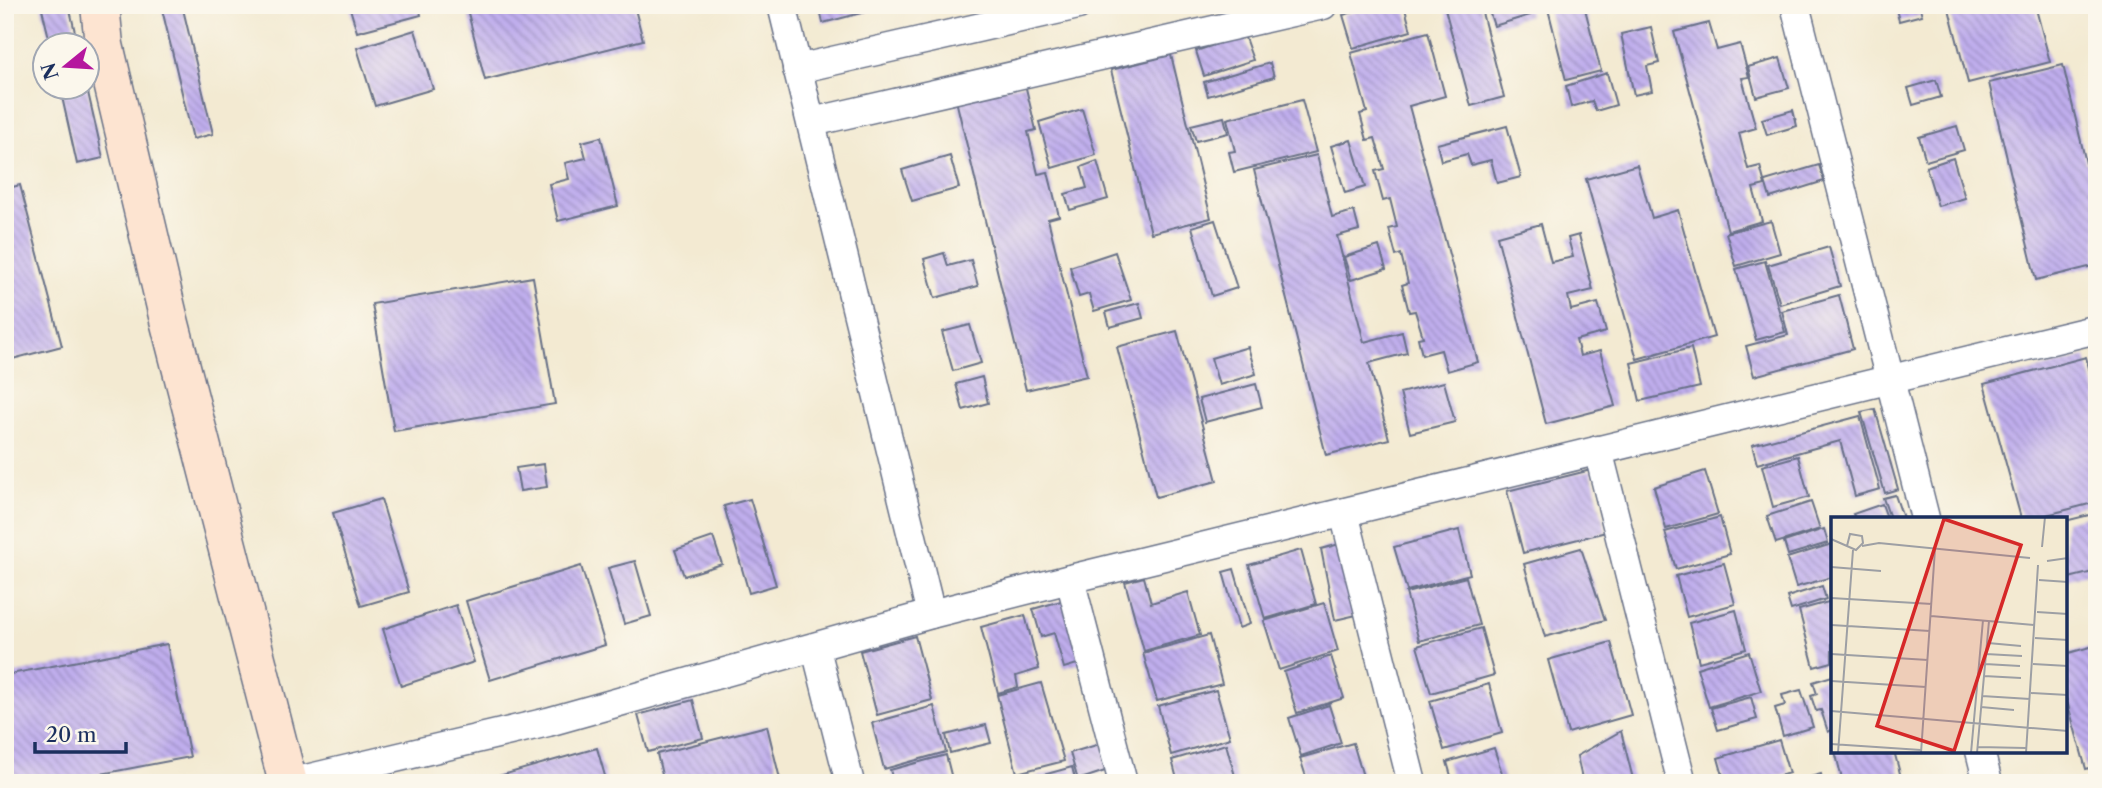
<svg xmlns="http://www.w3.org/2000/svg" width="2102" height="788" font-family="'Libre Caslon Text',serif">
	<defs>
		<pattern id="building-back-hatch" width="6" height="6" patternUnits="userSpaceOnUse" patternTransform="scale(1.75)"><rect width="6" height="6" fill="#c0aeed"/><path d="M-1 5l2 2M0 0l6 6M5-1l2 2" fill="none" stroke="#9b8ec3"/></pattern>
	</defs>
	<rect width="100%" height="100%" fill="#fbf7ec"/>
	<filter id="ink" filterUnits="userSpaceOnUse"><feTurbulence type="fractalNoise" baseFrequency=".0143" numOctaves="2"/><feDisplacementMap in="SourceGraphic" scale="14" xChannelSelector="R" yChannelSelector="G"/><feConvolveMatrix kernelMatrix="1 2 1 2 8 2 1 2 1" color-interpolation-filters="sRGB"/></filter>
	<filter id="wash" filterUnits="userSpaceOnUse"><feTurbulence type="fractalNoise" baseFrequency=".00686" numOctaves="4" result="noise"/><feDisplacementMap in="SourceGraphic" scale="28" xChannelSelector="R" yChannelSelector="G"/><feGaussianBlur stdDeviation="1.57" result="paint"/><feColorMatrix in="noise" values="0 0 0 0 0 0 0 0 0 0 0 0 0 0 0 0 0 1.4 0 .05"/><feComposite in="paint" operator="in"/></filter>
	<g filter="url(#wash)">
		<rect width="100%" height="100%" fill="#f3ead2"/>
		<g id="blocks">
			<g fill="url(#building-back-hatch)">
				<polygon points="41,5 69,5 78,46 51,46"/>
				<polygon points="161,5 182,5 213,134 193,139"/>
				<polygon points="349,5 419,5 421,15 357,32"/>
				<polygon points="466,5 634,5 643,40 485,80"/>
				<polygon points="819,5 888,5 888,6 823,23"/>
				<polygon points="1378,5 1404,5 1411,31 1353,48 1343,15"/>
				<polygon points="1444,5 1480,5 1504,97 1471,106"/>
				<polygon points="1487,5 1527,5 1530,15 1494,26"/>
				<polygon points="1547,5 1584,5 1601,71 1566,80"/>
				<polygon points="1895,5 1919,5 1922,15 1899,21"/>
				<polygon points="1948,5 2035,5 2050,62 1968,83"/>
				<polygon points="2090,5 2097,5 2097,28 2096,28"/>
				<polygon points="1709,23 1717,50 1740,44 1749,77 1742,78 1756,128 1739,133 1748,169 1760,166 1765,185 1753,188 1762,221 1728,231 1674,32"/>
				<polygon points="1651,27 1659,63 1647,66 1652,91 1634,95 1621,34"/>
				<polygon points="415,30 433,89 375,106 357,48"/>
				<polygon points="1428,32 1445,96 1409,106 1478,362 1447,371 1441,350 1422,355 1418,338 1423,337 1415,311 1409,312 1402,285 1408,283 1401,254 1396,256 1389,229 1397,227 1390,199 1383,201 1375,171 1384,169 1375,138 1367,140 1360,114 1367,112 1351,53"/>
				<polygon points="1244,35 1253,60 1204,76 1196,51"/>
				<polygon points="1171,55 1211,218 1151,233 1111,70"/>
				<polygon points="1780,58 1789,88 1756,97 1748,67"/>
				<polygon points="1270,63 1274,77 1208,96 1204,82"/>
				<polygon points="2063,65 2086,163 2097,161 2097,265 2036,280 1989,83"/>
				<polygon points="1607,73 1616,105 1596,111 1592,101 1571,107 1566,86"/>
				<polygon points="1936,80 1941,97 1913,105 1908,88"/>
				<polygon points="1025,84 1036,130 1028,132 1038,174 1048,172 1059,216 1048,219 1087,376 1026,390 955,96"/>
				<polygon points="60,88 87,88 103,158 77,164"/>
				<polygon points="1302,100 1316,152 1234,172 1229,152 1235,151 1227,119"/>
				<polygon points="1082,109 1096,155 1052,168 1039,122"/>
				<polygon points="1793,110 1797,126 1767,135 1762,119"/>
				<polygon points="1224,117 1228,133 1196,141 1191,125"/>
				<polygon points="1507,126 1521,177 1497,183 1491,160 1471,165 1467,154 1441,161 1437,144"/>
				<polygon points="1957,126 1964,150 1926,161 1919,137"/>
				<polygon points="601,137 618,206 558,221 549,184 569,179 565,163 586,158 582,142"/>
				<polygon points="1351,140 1365,187 1345,193 1331,146"/>
				<polygon points="1317,155 1332,217 1354,211 1359,230 1337,236 1364,342 1402,332 1407,353 1369,363 1389,439 1326,455 1254,170"/>
				<polygon points="950,156 959,188 912,201 902,170"/>
				<polygon points="1953,158 1965,198 1938,206 1926,167"/>
				<polygon points="1097,161 1108,199 1070,210 1065,194 1087,188 1081,167"/>
				<polygon points="1637,165 1652,218 1678,210 1714,337 1637,359 1586,179"/>
				<polygon points="1819,165 1824,181 1770,198 1765,181"/>
				<polygon points="20,185 62,346 5,361 5,189"/>
				<polygon points="1215,220 1237,288 1212,296 1192,227"/>
				<polygon points="1771,221 1780,253 1736,266 1726,233"/>
				<polygon points="1541,224 1551,262 1573,257 1568,238 1579,235 1593,290 1568,296 1571,310 1598,303 1606,332 1576,340 1580,356 1600,351 1615,406 1546,424 1497,236"/>
				<polygon points="1379,246 1386,269 1351,280 1344,257"/>
				<polygon points="1829,247 1840,286 1780,304 1768,265"/>
				<polygon points="1115,252 1131,300 1094,311 1089,294 1079,297 1070,267"/>
				<polygon points="944,253 948,266 971,260 978,286 935,298 924,259"/>
				<polygon points="1765,261 1785,332 1756,340 1736,269"/>
				<polygon points="533,277 555,404 394,431 372,304"/>
				<polygon points="1839,295 1853,349 1754,376 1746,346 1788,335 1782,311"/>
				<polygon points="1139,303 1143,318 1110,327 1106,312"/>
				<polygon points="970,325 981,363 953,371 942,332"/>
				<polygon points="1177,331 1217,481 1156,497 1117,347"/>
				<polygon points="1248,347 1256,374 1219,385 1211,358"/>
				<polygon points="1691,348 1700,387 1640,401 1631,363"/>
				<polygon points="2086,357 2097,397 2097,502 2035,518 2021,518 1984,384"/>
				<polygon points="982,377 988,403 963,410 956,384"/>
				<polygon points="1444,382 1455,422 1410,433 1400,393"/>
				<polygon points="1256,384 1262,407 1205,422 1199,399"/>
				<polygon points="1875,409 1898,489 1885,493 1861,412"/>
				<polygon points="1860,416 1880,489 1855,496 1840,441 1757,464 1752,445"/>
				<polygon points="1798,456 1809,497 1773,507 1762,466"/>
				<polygon points="544,464 547,487 520,491 516,468"/>
				<polygon points="1591,470 1606,532 1523,553 1507,491"/>
				<polygon points="1705,471 1718,514 1666,529 1654,487"/>
				<polygon points="1895,495 1903,518 1890,518 1883,498"/>
				<polygon points="381,499 409,592 361,606 333,513"/>
				<polygon points="750,499 776,585 749,593 724,506"/>
				<polygon points="1811,502 1820,529 1776,543 1767,516"/>
				<polygon points="1882,504 1887,518 1855,518 1853,514"/>
				<polygon points="2097,513 2097,571 2065,579 2065,521"/>
				<polygon points="1720,517 1730,554 1676,569 1665,532"/>
				<polygon points="1824,529 1828,543 1788,555 1784,542"/>
				<polygon points="1459,530 1470,574 1407,591 1394,547"/>
				<polygon points="713,537 722,564 684,576 675,550"/>
				<polygon points="1347,542 1365,613 1335,620 1321,549"/>
				<polygon points="1832,544 1832,577 1796,587 1787,558"/>
				<polygon points="1581,548 1605,620 1545,637 1524,564"/>
				<polygon points="1301,550 1316,604 1265,619 1249,565"/>
				<polygon points="635,561 651,616 624,624 608,568"/>
				<polygon points="1724,563 1735,604 1687,617 1676,576"/>
				<polygon points="581,566 605,645 490,680 466,601"/>
				<polygon points="1234,569 1250,624 1239,628 1223,572"/>
				<polygon points="1144,577 1151,603 1188,592 1200,635 1144,651 1125,582"/>
				<polygon points="1466,577 1479,625 1419,641 1406,593"/>
				<polygon points="1822,586 1826,599 1791,610 1787,597"/>
				<polygon points="1068,599 1087,661 1064,668 1054,633 1041,637 1033,609"/>
				<polygon points="1832,601 1832,662 1814,667 1799,610"/>
				<polygon points="1324,603 1338,651 1279,670 1264,621"/>
				<polygon points="456,605 474,662 401,686 383,629"/>
				<polygon points="1736,610 1746,649 1699,662 1689,623"/>
				<polygon points="1025,615 1039,669 1016,676 1018,687 998,693 981,627"/>
				<polygon points="1481,628 1494,675 1431,693 1417,646"/>
				<polygon points="1209,635 1222,684 1157,701 1143,653"/>
				<polygon points="915,636 932,700 877,715 860,651"/>
				<polygon points="1611,642 1631,715 1568,733 1548,660"/>
				<polygon points="167,644 190,757 54,783 5,783 5,675"/>
				<polygon points="2097,645 2097,766 2086,769 2065,694 2065,654"/>
				<polygon points="1749,652 1761,691 1709,707 1697,668"/>
				<polygon points="1331,656 1344,698 1297,713 1284,672"/>
				<polygon points="1832,676 1832,730 1828,732 1821,710 1816,711 1811,696 1817,694 1813,682"/>
				<polygon points="1041,683 1064,761 1017,773 997,695"/>
				<polygon points="1489,684 1502,733 1444,750 1430,701"/>
				<polygon points="1216,690 1230,738 1171,755 1158,706"/>
				<polygon points="1801,690 1813,727 1783,736 1775,708 1785,705 1782,695"/>
				<polygon points="1751,697 1757,719 1718,730 1711,708"/>
				<polygon points="693,700 703,738 648,752 638,715"/>
				<polygon points="1329,705 1341,743 1301,756 1289,718"/>
				<polygon points="934,706 946,752 884,769 872,723"/>
				<polygon points="986,725 991,743 950,753 946,735"/>
				<polygon points="767,726 781,783 664,783 657,754"/>
				<polygon points="1621,731 1634,783 1583,783 1577,756"/>
				<polygon points="1779,740 1789,773 1756,783 1725,783 1718,758"/>
				<polygon points="1103,743 1111,769 1078,780 1070,753"/>
				<polygon points="1353,743 1365,783 1308,783 1300,758"/>
				<polygon points="1226,744 1237,783 1178,783 1172,760"/>
				<polygon points="597,748 607,783 478,783 478,782"/>
				<polygon points="1494,748 1505,783 1453,783 1447,762"/>
				<polygon points="1835,751 1894,751 1902,781 1843,783"/>
				<polygon points="946,755 953,783 894,783 890,770"/>
				<polygon points="1072,767 1076,783 1018,783 1018,782"/>
				<polygon points="1821,774 1823,783 1804,783 1803,779"/>
			</g>
		</g>
	</g>
	<g filter="url(#ink)">
		<use href="#blocks" fill-opacity="0" stroke="#677087" stroke-width="2"/>
		<g fill="none" stroke-linecap="round" stroke-linejoin="round">
			<defs>
				<g id="street">
					<polyline points="782,5 931,614"/>
					<polyline points="1795,5 1925,518"/>
					<polyline points="797,69 1078,5"/>
					<polyline points="812,122 1323,5"/>
					<polyline points="1598,450 1682,783"/>
					<polyline points="1344,513 1412,783"/>
					<polyline points="1070,579 1123,783"/>
					<polyline points="816,649 850,783"/>
					<polyline points="1980,751 1988,783"/>
					<polyline points="289,783 548,722 931,614 1070,579 2097,329"/>
				</g>
				<polyline id="secondary" points="100,5 104,45 168,316 288,783"/>
			</defs>
			<use href="#street" stroke="#677087" stroke-width="31"/>
			<use href="#secondary" stroke="#677087" stroke-width="41"/>
			<use href="#street" stroke="#fff" stroke-width="28"/>
			<use href="#secondary" stroke="#fde4d1" stroke-width="38"/>
		</g>
	</g>
	<g transform="translate(1831 517)">
		<rect width="236" height="236" fill="#f3ead2"/>
		<path fill="none" stroke="#9d9fa4" stroke-width="2" d="M0,22L25,33L32,26L31,19L19,17L16,29M31,29L48,26L199,41M211,30L214,0M216,44L237,41M0,50L50,54M208,63L237,65M0,81L101,87M206,95L237,97M100,99L203,108M0,108L99,114M204,121L237,123M157,126L190,129M0,137L97,143M155,137L191,139M154,147L189,149M202,147L237,149M153,159L190,161M0,164L95,170M200,176L237,178M151,179L199,182M150,190L183,193M0,194L237,214M0,227L90,233M147,230L195,231M7,236L22,33M90,236L104,32M140,236L152,103M146,236L158,104M195,236L207,48"/>
		<path fill="#d62828" fill-opacity="0.15" stroke="#d62828" stroke-width="3.5" d="M113,2L190,28L123,234L46,209Z"/>
		<rect width="236" height="236" fill="none" stroke="#1b2f5e" stroke-width="3.5"/>
	</g>
	<rect width="2102" height="788" fill="none" stroke="#fbf7ec" stroke-width="28"/>
	<g transform="translate(66 66) rotate(252)"><circle r="33" fill="#fbf7ec" stroke="#a1a7b3" stroke-width="2"/>
	<path d="M0-5L12 26L0 18L-12 26Z" fill="#b5179e"/>
	<text y="-10" font-size="19" font-weight="bold" text-anchor="middle" fill="#1b2f5e">N</text>
	</g>
	<path d="M35 742v10h91v-10" fill="none" stroke="#1b2f5e" stroke-width="3.5"/>
	<text x="46" y="742" font-size="21" fill="#1b2f5e" stroke="#fbf7ec" stroke-width="5" paint-order="stroke">20 m</text>
</svg>
